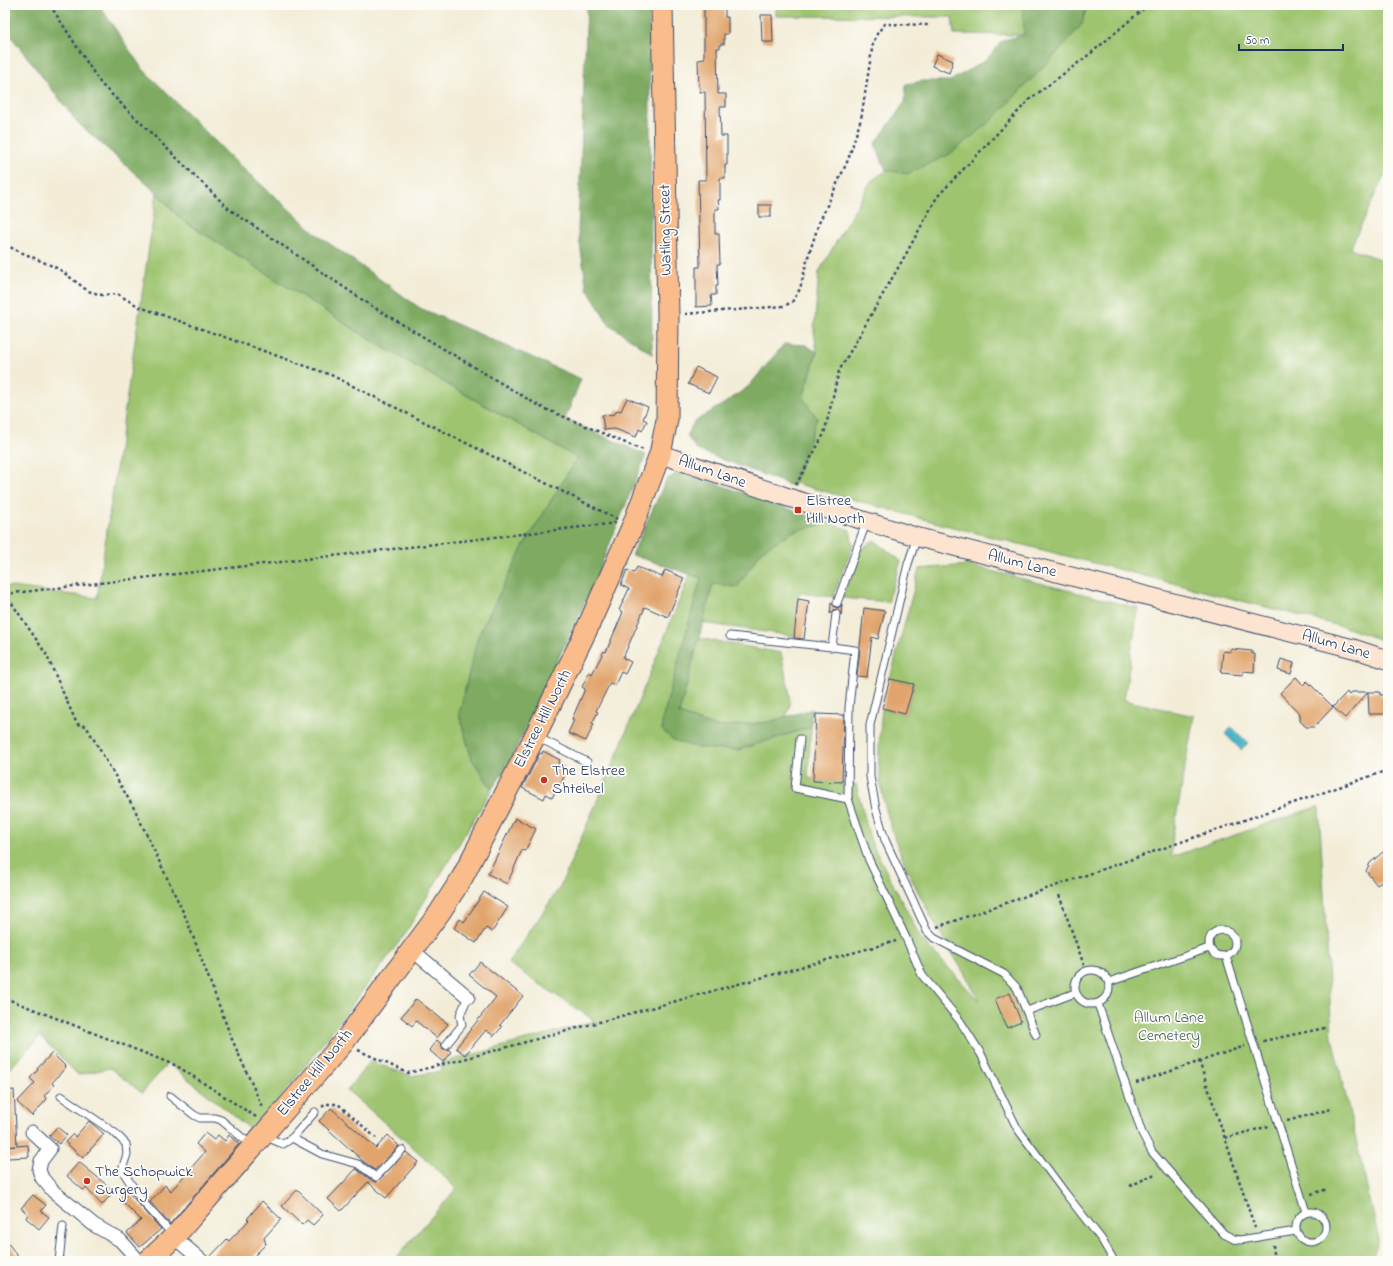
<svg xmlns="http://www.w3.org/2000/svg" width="1393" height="1266" font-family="'Indie Flower',sans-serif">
	<rect width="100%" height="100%" fill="#fdfcf7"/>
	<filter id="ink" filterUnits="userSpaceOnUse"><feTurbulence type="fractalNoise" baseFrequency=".025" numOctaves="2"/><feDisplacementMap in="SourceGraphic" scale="8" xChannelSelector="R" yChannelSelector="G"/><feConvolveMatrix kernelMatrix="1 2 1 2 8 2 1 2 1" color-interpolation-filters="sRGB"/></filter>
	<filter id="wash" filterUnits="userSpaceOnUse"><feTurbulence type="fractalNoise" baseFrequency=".012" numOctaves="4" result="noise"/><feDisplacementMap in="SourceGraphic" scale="16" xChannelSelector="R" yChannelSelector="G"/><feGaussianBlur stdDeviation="0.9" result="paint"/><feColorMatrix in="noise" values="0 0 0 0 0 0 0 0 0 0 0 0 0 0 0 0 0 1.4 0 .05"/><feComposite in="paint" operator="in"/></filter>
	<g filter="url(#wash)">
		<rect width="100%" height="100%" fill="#f3edd8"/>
		<g fill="#9ec470" stroke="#5c7a67">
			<polygon points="776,5 1023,5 1024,35 954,34 952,17 776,16"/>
			<polygon points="1064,5 1388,5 1388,167 1350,249 1380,259 1388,267 1388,642 1344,627 945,525 794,483 793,486 774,479 797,419 817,352 814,331 819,272 871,181 1030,73"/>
			<polygon points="157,193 182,220 379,345 577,458 523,547 478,636 459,714 472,759 492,789 403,937 330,1034 254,1132 168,1063 142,1093 110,1068 78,1075 40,1036 5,1074 5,586 97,598"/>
			<polygon points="829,523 850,530 853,546 839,580 834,597 799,593 794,636 703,623 713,584 737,587 762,550 794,531"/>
			<polygon points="874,540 901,561 888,602 842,598 861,549"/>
			<path d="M968,565L1138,608L1124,700L1194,716L1173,835L1171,857L1319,806L1332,1037L1379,1239L1371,1261H393L456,1189L424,1157L347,1090L370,1061L411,1076L441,1071L442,1063L595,1021L508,963L560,887L616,757L690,574L701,578L662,721L673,740L698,748L738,750L811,727L808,778L856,784L871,842L921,938L979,1001C970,981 957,962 946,943C919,896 892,846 882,792C876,766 880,734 882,708L905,714L914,684L890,679L919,569Z"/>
			<polygon points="699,638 781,653 789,690 790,706 786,717 769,722 716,727 679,714"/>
		</g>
		<g fill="#7eaa62" stroke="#4c6c60">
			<polygon points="5,5 99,5 141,67 238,164 319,236 420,308 581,379 565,419 646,455 589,594 507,767 492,789 472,759 459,714 478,636 523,547 577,458 379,345 182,220 157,193 77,122 10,35 5,20"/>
			<polygon points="587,5 649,5 652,354 609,324 587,289 578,231"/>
			<polygon points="1023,5 1087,5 1082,24 1058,52 991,121 950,154 907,174 886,170 875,144 905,102 906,84 923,81 950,81 986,60 1003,40 1024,35"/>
			<polygon points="784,344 806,345 817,352 803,398 817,418 793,486 697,450 687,436 694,422 725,403 749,386"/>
			<polygon points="686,473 829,523 794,531 762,550 737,587 713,584 679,714 716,727 769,722 812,709 811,727 738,750 698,748 673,740 662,730 662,721 701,578 632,555 666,480 674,475"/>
		</g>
		<polygon fill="#47b3c5" stroke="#317192" points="1232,727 1248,743 1241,750 1225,734"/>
		<g id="blocks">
			<g fill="#e1a46c">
				<polygon points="704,5 725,5 725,17 728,17 728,34 724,34 724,44 720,44 720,48 717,48 718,94 726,94 726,107 720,107 721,136 727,136 727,165 725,165 725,178 720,178 720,200 718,200 719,209 715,209 715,234 719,234 720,264 717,264 718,286 716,286 716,295 711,295 712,306 696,307 696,267 700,267 698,180 706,180 705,92 700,92 700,87 699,87 698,60 704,59"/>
				<polygon points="761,15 772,15 773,42 762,42"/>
				<polygon points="937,54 953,61 949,73 932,66"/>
				<rect x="759" y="205" width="12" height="12"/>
				<polygon points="696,367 717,377 709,393 688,384"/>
				<polygon points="627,398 648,407 643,419 647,421 642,431 639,429 636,437 615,429 604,430 602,415 615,414 617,410 621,411"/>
				<polygon points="637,567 662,577 665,570 684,578 668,617 645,607 623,658 631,662 625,674 621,672 615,685 610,683 596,711 598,712 592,723 594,724 586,741 568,733 574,720 572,719 585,689 582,687 589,672 592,674 604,651 606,652 623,612 619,610 629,589 621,585 627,570 634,573"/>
				<polygon points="798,599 809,601 804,639 794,638"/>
				<polygon points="831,603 836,608 840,607 842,604 841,615 840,612 837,609 834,610 830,614"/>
				<polygon points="864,608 885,611 878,639 872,637 867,677 857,676"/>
				<polygon points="1231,649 1252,651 1252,654 1255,654 1254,672 1243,671 1243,675 1221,673 1223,651 1231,652"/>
				<polygon points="1281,659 1294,663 1291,674 1278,670"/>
				<polygon points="1296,677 1303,685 1307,681 1333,707 1347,692 1349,695 1352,692 1380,692 1380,695 1387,695 1388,714 1369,714 1368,692 1345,718 1333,707 1314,727 1306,727 1300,721 1300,714 1280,693"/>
				<polygon points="890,679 914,684 905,714 882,708"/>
				<polygon points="816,714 844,715 842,782 813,781"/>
				<polygon points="543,751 560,760 558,763 564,766 562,770 566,772 560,786 558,786 552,798 546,794 544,799 522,788 540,753 542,754"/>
				<polygon points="515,818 536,829 525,851 522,850 507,884 488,874"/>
				<polygon points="1383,852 1388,860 1388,878 1377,885 1366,871 1370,863"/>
				<polygon points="484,892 508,907 492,932 486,928 476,943 454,928 460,919 464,922"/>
				<polygon points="480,962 523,996 500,1025 502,1027 494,1036 486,1030 465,1055 456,1048 496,997 469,975"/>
				<polygon points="1010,993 1021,1022 1007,1028 995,999"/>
				<polygon points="416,999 448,1024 437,1038 416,1021 412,1026 401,1017"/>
				<polygon points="437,1040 441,1044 443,1049 448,1049 451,1052 443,1062 429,1050"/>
				<polygon points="52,1053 66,1067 52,1083 54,1085 44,1096 47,1099 32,1116 17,1102 35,1083 30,1078 38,1070 37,1069"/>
				<polygon points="14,1090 17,1146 28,1145 29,1157 8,1158 7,1147 15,1146 5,1147 5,1091"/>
				<polygon points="331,1108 376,1148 388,1135 399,1146 375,1170 363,1161 319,1121"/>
				<polygon points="89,1121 104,1134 83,1158 65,1142 73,1134 75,1137"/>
				<polygon points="57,1127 67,1135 59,1144 49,1136"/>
				<polygon points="205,1133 214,1140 218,1135 225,1141 229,1135 239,1144 170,1224 150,1202 165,1185 171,1191 205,1152 196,1144"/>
				<polygon points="406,1152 418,1162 386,1198 368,1182 341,1211 328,1199 356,1169 373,1181 377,1182"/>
				<polygon points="79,1162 114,1191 102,1205 86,1188 83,1190 67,1176"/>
				<polygon points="297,1190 323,1215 313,1225 307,1220 302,1225 282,1206"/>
				<polygon points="128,1192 161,1229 140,1247 127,1233 141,1220 121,1200"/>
				<polygon points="33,1195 46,1205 41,1211 49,1217 39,1229 26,1218 28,1214 21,1208"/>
				<polygon points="262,1201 281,1219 264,1238 266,1244 251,1259 248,1258 246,1261 210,1261 209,1258 227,1239 229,1241 249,1220 247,1219"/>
				<polygon points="5,1239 21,1261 5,1261"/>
			</g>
		</g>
	</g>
	<g filter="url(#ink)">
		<use href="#blocks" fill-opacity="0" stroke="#3b4c70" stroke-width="1"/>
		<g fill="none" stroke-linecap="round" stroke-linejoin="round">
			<defs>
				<g id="lane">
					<polyline points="917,537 908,564 870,725 870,777 876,809 885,840 927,931 934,938 1004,974 1017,988 1036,1035"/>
					<polyline points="837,603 866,523"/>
					<polyline points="730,636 832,647 836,614"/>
					<polyline points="832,647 855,650 849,707 848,799 869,860 906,938 922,975 960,1021 981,1054 1017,1128 1066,1194 1102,1240 1114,1261"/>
					<polyline points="537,737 587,762"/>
					<polyline points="800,739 795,788 848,799"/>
					<circle cx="1222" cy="943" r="13"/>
					<polyline points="1226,956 1306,1212"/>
					<circle cx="1092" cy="987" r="17"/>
					<polyline points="1109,982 1209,948"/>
					<polyline points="1098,1004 1142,1133 1152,1152 1224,1234 1234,1239 1240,1240 1296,1231"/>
					<polyline points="1027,1011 1075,993"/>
					<polyline points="446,1045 462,1025 460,1015 468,997"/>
					<polyline points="61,1096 115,1133 126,1144 127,1154 122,1170 142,1201 173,1235"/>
					<polyline points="170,1096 194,1115 200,1118 215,1118 221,1120 251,1145"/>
					<polyline points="264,1136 283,1144 292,1138 315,1112"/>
					<polyline points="292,1138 322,1154 358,1164 376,1177 402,1150"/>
					<circle cx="1311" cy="1227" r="15"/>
					<polyline points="59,1261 63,1226"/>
				</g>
				<g id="street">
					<polyline points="412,950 468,997"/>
					<polyline points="32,1132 50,1149 41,1161 39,1170 42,1178 53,1191 94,1225 120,1240 139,1261"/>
					<polyline points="174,1237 202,1261"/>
				</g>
				<polyline id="secondary" points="660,454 790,498 917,537 1355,649 1388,660"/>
				<polyline id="primary" points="148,1261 174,1237 343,1043 440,912 462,878 535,736 586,631 633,525 660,454 667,420 668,315 662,5"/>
			</defs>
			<use href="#lane" stroke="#3b4c70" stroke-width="9"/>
			<use href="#street" stroke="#3b4c70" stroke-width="15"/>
			<use href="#secondary" stroke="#3b4c70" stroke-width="20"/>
			<use href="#primary" stroke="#3b4c70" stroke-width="23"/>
			<g stroke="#3b4c70" stroke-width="2.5" stroke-dasharray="3 3" stroke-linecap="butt">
				<polyline points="50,5 101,84 229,209 370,305 541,407 635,447 644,450"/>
				<polyline points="5,245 59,269 88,291 102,295 117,294 140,307 331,375 617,519"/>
				<polyline points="685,314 784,306 792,302 800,289 808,257 819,223 848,160 861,119 873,43 878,32 885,24 930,25"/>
				<polyline points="796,485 824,434 839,371 906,254 937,197 1030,99 1090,54 1148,5"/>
				<polyline points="5,564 7,567 6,593"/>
				<polyline points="5,593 46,654 77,724 86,726 135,810 186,918 231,1037 263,1109"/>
				<polyline points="5,594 616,523"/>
				<polyline points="1385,846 1388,844"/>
				<polyline points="1059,895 1086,971"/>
				<polyline points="937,927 1388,770"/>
				<polyline points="5,998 177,1066 256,1117"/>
				<polyline points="1263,1041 1325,1028"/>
				<polyline points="358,1050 408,1073 460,1060 896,941"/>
				<polyline points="1199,1061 1255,1228"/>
				<polyline points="1136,1083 1245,1046"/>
				<polyline points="322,1107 326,1104 338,1104 376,1138"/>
				<polyline points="1287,1121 1331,1109"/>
				<polyline points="1225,1138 1269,1126"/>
				<polyline points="1130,1186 1157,1173"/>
				<polyline points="1311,1194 1328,1189"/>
				<polyline points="1273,1245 1275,1261"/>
			</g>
			<use href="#lane" stroke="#fff" stroke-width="7"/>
			<use href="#street" stroke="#fff" stroke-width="13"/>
			<use href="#secondary" stroke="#fde4d0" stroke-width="18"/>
			<use href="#primary" stroke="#f9bc8a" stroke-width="21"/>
		</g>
	</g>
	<g fill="#c8321e" stroke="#fdfcf7" stroke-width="1.5">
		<rect x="794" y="506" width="8" height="8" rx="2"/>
		<circle cx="544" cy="780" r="4"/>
		<circle cx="87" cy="1181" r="4"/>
	</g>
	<g text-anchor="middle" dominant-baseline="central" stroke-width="3.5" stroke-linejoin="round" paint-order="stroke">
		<g font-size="16" fill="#1b2f5e" stroke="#fdfcf7">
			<text transform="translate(666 230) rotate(-91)">Watling Street</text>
			<text transform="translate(712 472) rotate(19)">Allum Lane</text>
			<text transform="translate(1022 564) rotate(14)">Allum Lane</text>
			<text transform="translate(1336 645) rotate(16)">Allum Lane</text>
			<text transform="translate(543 719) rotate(-63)">Elstree Hill North</text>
			<text transform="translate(315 1073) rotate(-50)">Elstree Hill North</text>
		</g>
		<g font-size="16" fill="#1b2f5e" stroke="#fdfcf7" text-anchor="start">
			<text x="806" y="501">Elstree<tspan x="806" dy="18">Hill North</tspan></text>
			<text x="552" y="771">The Elstree<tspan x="552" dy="18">Shteibel</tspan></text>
			<text x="95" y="1172">The Schopwick<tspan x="95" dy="18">Surgery</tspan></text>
		</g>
		<g font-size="16" fill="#425c63" stroke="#fdfcf7">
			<text x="1169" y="1018">Allum Lane<tspan x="1169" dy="18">Cemetery</tspan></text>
		</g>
	</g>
	<rect width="1393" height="1266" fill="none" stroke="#fdfcf7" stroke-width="20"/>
	<path d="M1239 44v6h104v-6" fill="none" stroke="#1b2f5e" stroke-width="2"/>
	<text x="1245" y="44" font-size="12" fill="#1b2f5e" stroke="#fdfcf7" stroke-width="3" paint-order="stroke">50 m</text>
</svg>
